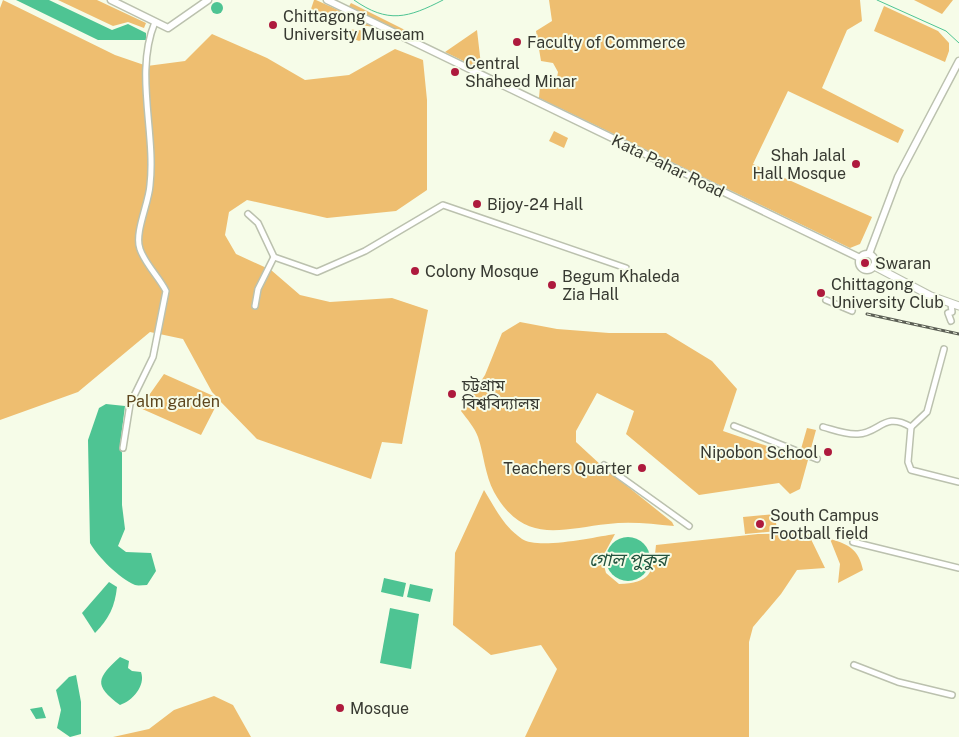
<svg xmlns="http://www.w3.org/2000/svg" width="959" height="737" font-family="'Public Sans','Noto Sans Bengali',sans-serif">
	<rect width="100%" height="100%" fill="#f6fce8"/>
	<g fill="#eebe70">
		<polygon points="3,0 115,55 147,66 185,61 212,34 267,58 305,80 349,75 395,49 423,60 427,100 427,190 396,211 327,218 247,200 229,212 225,235 236,254 271,270 300,295 330,302 392,298 428,310 402,444 382,442 371,479 257,439 219,400 201,435 140,408 164,374 218,398 212,392 183,339 150,332 78,392 0,420 0,8"/>
		<polygon points="58,0 97,0 146,23 144,28 128,22 113,26"/>
		<polygon points="314,0 316,0 378,28 331,19 311,9"/>
		<polygon points="549,0 860,0 862,21 847,30 822,88 904,130 898,143 788,91 753,164 872,217 860,244 850,248 539,98 540,86 556,83 558,72 553,63 541,61 536,31 552,21"/>
		<polygon points="914,0 953,0 942,14"/>
		<polygon points="351,3 405,30 402,35 348,8"/>
		<polygon points="884,6 938,31 949,43 949,51 945,62 874,31"/>
		<polygon points="346,29 368,31 363,39 359,41 344,35"/>
		<polygon points="477,30 481,65 482,70 445,52"/>
		<polygon points="554,131 568,138 564,148 549,141"/>
		<path d="M520,322L557,329L609,333H666L712,361L737,389L723,431L808,460L800,489L790,494L779,483L699,495L626,434L634,411L597,393L576,431V442L602,466L672,522L674,526C652,524 630,521 608,524C560,529 524,545 494,492C485,475 484,455 478,437C475,428 467,419 461,411L485,375L502,333Z"/>
		<polygon points="807,428 816,430 810,452 801,449"/>
		<path d="M484,490C495,508 504,527 522,539C538,550 595,537 615,534L602,558L606,573L619,584C650,583 653,574 656,545L758,534L808,533L825,568L797,570L781,594L753,627L749,642V737H525L557,669L541,645L491,655L453,625L455,553Z"/>
		<polygon points="775,514 777,531 745,534 743,517"/>
		<path d="M830,539C849,544 859,550 863,570L838,583L840,564Z"/>
		<polygon points="214,696 233,705 251,737 113,737 149,729 174,710"/>
	</g>
	<g fill="#4ec493">
		<polygon points="16,0 49,0 112,30 128,24 146,33 146,40 98,40"/>
		<circle cx="217" cy="8" r="6"/>
		<path d="M106,404L125,406L120,445L122,453V505L125,529L118,546L126,552L151,553L156,571L147,585C143,585 138,586 135,585C119,578 98,557 90,543L88,440L99,408Z"/>
		<circle cx="628" cy="559" r="22"/>
		<polygon points="384,578 406,583 403,597 381,592"/>
		<path d="M109,582L117,587C115,606 109,619 95,633L82,613Z"/>
		<polygon points="410,584 433,589 430,602 407,597"/>
		<polygon points="390,608 419,614 411,669 380,663"/>
		<path d="M120,657L129,661L128,668L132,671L141,672C146,686 132,701 120,705C93,685 97,678 120,657Z"/>
		<polygon points="76,675 81,702 81,734 70,737 57,728 61,710 56,690 69,677"/>
		<polygon points="42,707 46,718 36,719 30,709"/>
	</g>
	<g fill="none" stroke-linecap="round" stroke-linejoin="round">
		<g stroke="#4ec493" stroke-width="1">
			<path d="M354,0C388,24 408,18 443,0"/>
			<polyline points="877,0 946,31 959,43"/>
		</g>
		<defs>
			<g id="minor">
				<polyline points="248,214 258,223 274,257 317,272 365,251 443,205 626,268"/>
				<polyline points="826,300 852,311"/>
				<polyline points="255,306 258,289 274,257"/>
				<polyline points="951,321 948,313 952,312 951,304"/>
				<polyline points="734,426 817,459"/>
				<path d="M823,427C834,430 846,435 858,434C880,433 884,411 911,427"/>
				<polyline points="911,427 908,462 911,470 959,482"/>
				<polyline points="911,427 927,412 944,349"/>
				<path d="M123,448L130,404L153,357L166,291C159,277 145,264 140,249C134,233 149,203 150,185C156,132 134,73 155,22"/>
				<polyline points="604,465 689,526"/>
				<polyline points="853,542 959,568"/>
				<polyline points="854,665 898,682 952,695"/>
			</g>
			<g id="tertiary">
				<polyline points="111,0 168,28 208,0"/>
				<polyline points="327,0 860,258"/>
				<circle cx="867" cy="262" r="8"/>
				<polyline points="869,254 898,177 959,61"/>
			</g>
			<polyline id="secondary" points="874,266 931,296 959,306"/>
		</defs>
		<use href="#minor" stroke="#bbc1ae" stroke-width="8"/>
		<use href="#tertiary" stroke="#bbc1ae" stroke-width="9"/>
		<use href="#secondary" stroke="#bbc1ae" stroke-width="9"/>
		<use href="#minor" stroke="#fff" stroke-width="5"/>
		<use href="#tertiary" stroke="#fff" stroke-width="6"/>
		<use href="#secondary" stroke="#fff" stroke-width="7"/>
		<defs>
			<polyline id="rail" points="867,314 959,334"/>
		</defs>
		<use href="#rail" stroke="#5c5f55" stroke-width="3"/>
		<use href="#rail" stroke="#f6fce8" stroke-width="1" stroke-dasharray="4" stroke-linecap="butt"/>
	</g>
	<g fill="#ae1a3d" stroke="#f6fce8" stroke-width="2">
		<circle cx="273" cy="25" r="5"/>
		<circle cx="517" cy="42" r="5"/>
		<circle cx="455" cy="72" r="5"/>
		<circle cx="856" cy="164" r="5"/>
		<circle cx="477" cy="204" r="5"/>
		<circle cx="865" cy="263" r="5"/>
		<circle cx="415" cy="271" r="5"/>
		<circle cx="552" cy="285" r="5"/>
		<circle cx="821" cy="293" r="5"/>
		<circle cx="452" cy="394" r="5"/>
		<circle cx="828" cy="452" r="5"/>
		<circle cx="642" cy="468" r="5"/>
		<circle cx="760" cy="524" r="5"/>
		<circle cx="340" cy="708" r="5"/>
	</g>
	<g text-anchor="middle" dominant-baseline="central" stroke-width="4" stroke-linejoin="round" paint-order="stroke">
		<g font-size="16" fill="#373931" stroke="#f6fce8" text-anchor="start">
			<text x="283" y="16">Chittagong<tspan x="283" dy="18">University Museam</tspan></text>
			<text x="527" y="42">Faculty of Commerce</text>
			<text x="465" y="63">Central<tspan x="465" dy="18">Shaheed Minar</tspan></text>
			<text x="846" y="155" text-anchor="end">Shah Jalal<tspan x="846" dy="18">Hall Mosque</tspan></text>
			<text x="487" y="204">Bijoy-24 Hall</text>
			<text x="875" y="263">Swaran</text>
			<text x="425" y="271">Colony Mosque</text>
			<text x="562" y="276">Begum Khaleda<tspan x="562" dy="18">Zia Hall</tspan></text>
			<text x="831" y="284">Chittagong<tspan x="831" dy="18">University Club</tspan></text>
			<text x="462" y="385">চট্টগ্রাম<tspan x="462" dy="18">বিশ্ববিদ্যালয়</tspan></text>
			<text x="818" y="452" text-anchor="end">Nipobon School</text>
			<text x="632" y="468" text-anchor="end">Teachers Quarter</text>
			<text x="770" y="515">South Campus<tspan x="770" dy="18">Football field</tspan></text>
			<text x="350" y="708">Mosque</text>
		</g>
		<g font-size="16" fill="#373931" stroke="#f6fce8">
			<text transform="translate(668 166) rotate(26)">Kata Pahar Road</text>
		</g>
		<g font-size="16" fill="#5d461e" stroke="#f6fce8">
			<text x="173" y="401">Palm garden</text>
		</g>
		<g font-size="18" font-style="italic" fill="#24543f" stroke="#f6fce8">
			<text x="628" y="559">গোল পুকুর</text>
		</g>
	</g>
</svg>
